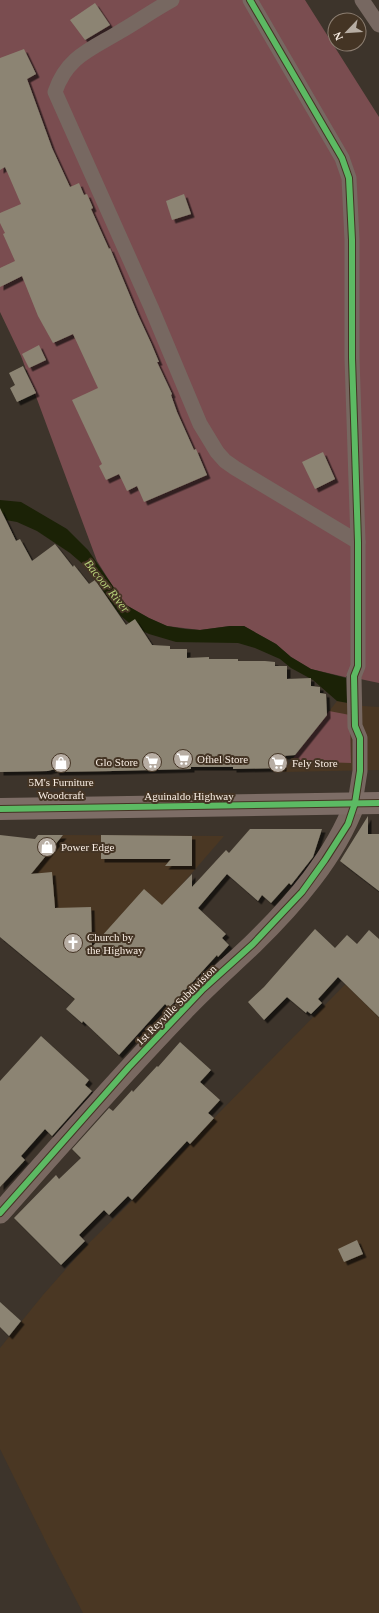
<svg xmlns="http://www.w3.org/2000/svg" width="379" height="1613" font-family="Georgia,serif">
	<defs>
		<filter id="shadow"><feDropShadow dx="3.5" dy="3.5" stdDeviation="0" flood-color="#0009"/></filter>
	</defs>
	<rect width="100%" height="100%" fill="#3d342b"/>
	<g fill="#4a3723">
		<polygon points="337,701 348,703 379,705 379,770 283,772"/>
		<polygon points="63,835 224,836 178,889 75,999 0,912"/>
		<polygon points="379,950 379,1613 83,1613 51,1552 0,1449 0,1348 43,1295 88,1244 190,1144 214,1118"/>
	</g>
	<g fill="#7a4d50">
		<polygon points="0,0 305,0 379,117 379,685 311,669 291,657 276,644 244,626 230,626 200,630 167,626 149,618 126,605 117,593 97,561 21,356 0,312"/>
		<polygon points="329,711 350,715 351,763 291,761"/>
	</g>
	<polygon fill="#1b2206" points="0,500 21,502 67,529 88,550 126,605 149,618 167,626 185,629 200,630 230,626 244,626 276,644 291,657 311,669 350,679 348,703 337,701 313,680 291,668 280,659 255,648 238,643 176,642 149,634 134,627 121,616 85,566 70,553 37,531 17,522 0,519"/>
	<polygon fill="#3d342b" points="346,676 379,683 379,707 347,705"/>
	<g fill="#8c8473" filter="url(#shadow)">
		<polygon points="95,3 110,25 85,40 70,20"/>
		<polygon points="24,49 36,74 27,79 52,148 70,187 79,183 84,195 87,194 93,208 91,209 109,249 110,248 138,315 151,343 159,362 157,362 172,394 171,395 177,412 194,450 196,449 207,475 144,502 137,486 127,491 119,474 106,480 99,466 102,464 72,400 98,388 73,334 53,343 38,316 22,276 0,287 0,268 15,261 3,234 5,233 0,223 0,213 21,204 5,167 0,170 0,58"/>
		<polygon points="184,194 191,214 172,220 166,201"/>
		<polygon points="39,345 46,360 29,368 22,354"/>
		<polygon points="23,366 36,393 17,402 10,388 15,385 9,373"/>
		<polygon points="323,452 335,479 315,489 302,462"/>
		<polygon points="0,508 16,541 20,539 32,561 55,544 73,567 74,565 89,584 95,580 126,625 135,619 152,645 170,646 170,649 187,649 187,658 209,657 209,659 238,659 238,661 265,661 275,662 275,666 287,666 287,679 311,678 311,686 320,687 320,693 326,694 327,715 295,755 283,756 283,768 233,769 233,767 191,767 191,769 113,771 56,772 55,769 48,771 0,772"/>
		<polygon points="368,816 368,834 379,834 379,891 340,861"/>
		<polygon points="250,829 322,829 313,857 291,885 289,883 271,903 262,895 258,901 227,874 198,908 226,934 222,938 229,945 218,957 217,955 169,1008 165,1004 119,1055 83,1021 82,1023 66,1009 75,999 0,937 0,835 35,839 38,835 63,835 31,874 52,872 55,908 91,907 92,947 144,889 162,905 192,874 192,887 226,850 229,853"/>
		<polygon points="101,835 192,836 192,866 165,866 171,859 101,859"/>
		<polygon points="315,929 335,948 347,935 357,944 369,930 379,939 379,1017 338,977 318,999 322,1003 311,1014 307,1011 306,1013 287,997 264,1020 248,1002 264,987"/>
		<polygon points="41,1036 89,1080 85,1085 92,1091 52,1136 45,1129 21,1156 25,1160 0,1187 0,1081"/>
		<polygon points="180,1042 211,1070 200,1082 220,1100 208,1113 214,1118 190,1144 187,1141 132,1200 128,1196 109,1215 104,1210 79,1235 85,1241 61,1265 14,1218 56,1175 59,1179 81,1158 72,1149 109,1108 113,1111 132,1090 133,1092 157,1066 158,1067"/>
		<polygon points="357,1240 363,1254 344,1262 338,1249"/>
		<polygon points="0,1302 21,1321 9,1336 0,1327"/>
	</g>
	<g fill="none" stroke-linecap="round" stroke-linejoin="round">
		<g stroke="#776861" stroke-width="15">
			<path d="M172,0C154,10 138,21 121,31C92,49 67,56 55,92L151,307L200,424L217,452L225,461L235,468L358,542"/>
			<polyline points="250,0 342,158 349,178 352,240 352,358 358,542 358,666 354,676 355,726 360,738 360,771 355,803"/>
			<polyline points="362,0 379,25"/>
		</g>
		<path stroke="#796961" stroke-width="21" d="M0,1213C61,1144 122,1074 187,1007C208,985 231,965 253,944C294,904 335,857 355,803"/>
		<polyline stroke="#7d6d66" stroke-width="22" points="0,809 379,803"/>
		<defs>
			<g id="cycleway">
				<polyline points="0,809 379,803"/>
				<polyline points="0,1213 129,1067 203,989 253,944 302,892 325,860 348,824 355,803 360,771 360,738 355,726 354,676 358,666 358,542 352,358 352,240 349,178 342,158 250,0"/>
			</g>
		</defs>
		<use href="#cycleway" stroke="#443424" stroke-width="8"/>
		<use href="#cycleway" stroke="#5cba63" stroke-width="6"/>
	</g>
	<defs>
		<symbol id="supermarket-disc" viewBox="-11 -11 22 22"><circle r="9.5" fill="#b7ada3" stroke="#443424"/><path d="M-6-5.5h2.5l.6 2H6L4.5 2H-2.5L-4.4-4H-6ZM-1.5 3.2a1.3 1.3 0 1 0 .1 0ZM3 3.2a1.3 1.3 0 1 0 .1 0Z" fill="#fff"/></symbol>
		<symbol id="shop-disc" viewBox="-11 -11 22 22"><circle r="9.5" fill="#b7ada3" stroke="#443424"/><path d="M-5-2.5h2.3a2.7 3.5 0 0 1 5.4 0H5L5.5 6h-11ZM-1.5-2.5h3a1.5 2.3 0 0 0-3 0Z" fill="#fff"/></symbol>
		<symbol id="church-disc" viewBox="-11 -11 22 22"><circle r="9.5" fill="#b7ada3" stroke="#443424"/><path d="M-1.2-6h2.4v3.5h3.3v2.4h-3.3V6h-2.4V-.1h-3.3v-2.4h3.3Z" fill="#fff"/></symbol>
	</defs>
	<g fill-rule="evenodd">
		<use href="#supermarket-disc" x="172" y="748" width="22" height="22"/>
		<use href="#supermarket-disc" x="141" y="751" width="22" height="22"/>
		<use href="#shop-disc" x="50" y="752" width="22" height="22"/>
		<use href="#supermarket-disc" x="267" y="752" width="22" height="22"/>
		<use href="#shop-disc" x="36" y="836" width="22" height="22"/>
		<use href="#church-disc" x="62" y="932" width="22" height="22"/>
	</g>
	<g text-anchor="middle" dominant-baseline="central" stroke-width="4" stroke-linejoin="round" paint-order="stroke">
		<g font-size="11" fill="#f9eee4" stroke="#443424" text-anchor="start">
			<text x="197" y="759">Ofhel Store</text>
			<text x="138" y="762" text-anchor="end">Glo Store</text>
			<text x="292" y="763">Fely Store</text>
			<text x="61" y="782" text-anchor="middle">5M's Furniture<tspan x="61" dy="13">Woodcraft</tspan></text>
			<text x="61" y="847">Power Edge</text>
			<text x="87" y="937">Church by<tspan x="87" dy="13">the Highway</tspan></text>
		</g>
		<g font-size="11" fill="#f9eee4" stroke="#443424">
			<text x="189" y="796">Aguinaldo Highway</text>
			<text transform="translate(176 1005) rotate(-45)">1st Reyville Subdivision</text>
		</g>
		<g font-size="12" font-style="italic" fill="#b7d179" stroke="#443424">
			<text transform="translate(107 586) rotate(51)">Bacoor River</text>
		</g>
	</g>
	<g transform="translate(347 32) rotate(245)"><circle r="19" fill="#443424" stroke="#8c7e71"/>
	<path d="M0-3L7 15L0 10L-7 15Z" fill="#b7ada3"/>
	<text y="-6" font-size="11" font-weight="bold" text-anchor="middle" fill="#f9eee4">N</text>
	</g>
</svg>
